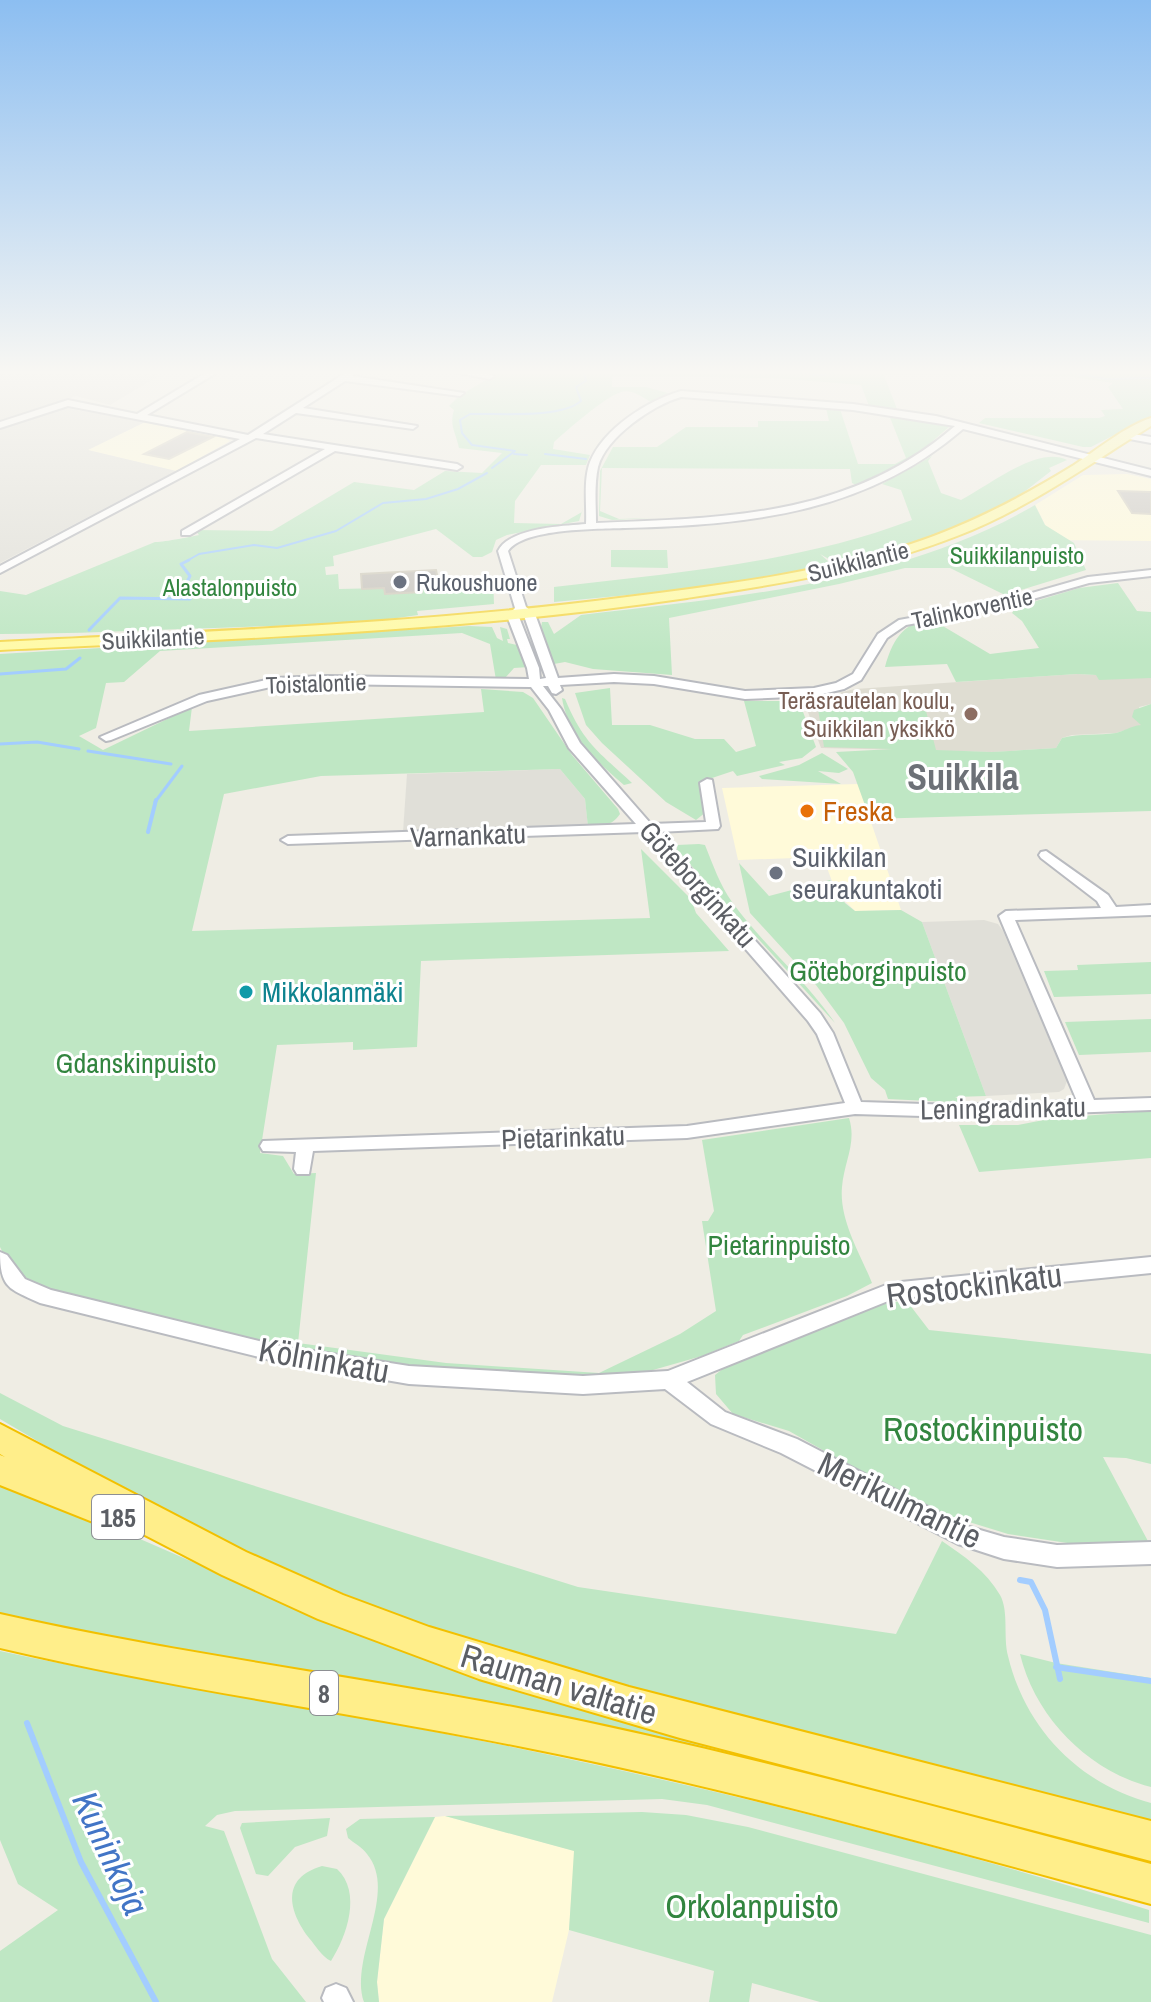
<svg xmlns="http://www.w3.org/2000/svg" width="1151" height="2002" font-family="'Archivo Narrow',sans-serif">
	<rect width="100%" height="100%" fill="#efede4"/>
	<g fill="#fffad9">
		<polygon points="145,422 224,437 230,441 176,471 87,450"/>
		<polygon points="1127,474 1151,479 1151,541 1053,540 1035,505 1083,475"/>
		<polygon points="858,784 901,910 855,911 836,892 823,857 738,860 722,788"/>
		<polygon points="445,1816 575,1851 569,1930 552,2002 379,2002 377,1982 384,1919 435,1817"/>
	</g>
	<g fill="#e0dfd8">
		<polygon points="0,372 165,372 110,405 76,396 0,421"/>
		<polygon points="65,408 145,422 88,450 176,471 0,563 0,428"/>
		<polygon points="560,769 585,799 588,827 403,832 407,774"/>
		<polygon points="984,920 998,924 1003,931 1067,1081 1064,1089 1059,1092 986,1096 922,922"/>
	</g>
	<polygon fill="#dfddd2" points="1077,674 1151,678 1151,704 1139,707 1142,725 1116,733 1072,735 1062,738 1056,748 993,752 821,748 804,701 855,689"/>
	<g fill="#bfe7c4">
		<path d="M499,372H1151V416L1091,447H1083L979,423L985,418H1099L1105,416L1101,410L1123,409L1108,387L1113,383L1067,376L884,375L897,409L869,406L861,385L776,378L612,376V387H646L668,393L651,402C642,397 632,389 621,392C603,398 569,429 554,442L553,449L590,455L586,465H541L515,501L514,523L561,524L582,512L583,508L579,521L507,535L496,540L492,552L482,557H473L436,529L333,556L334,566L325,567L326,575L338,574L339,589L384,588L386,594L408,593L421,585L454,583L459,579L493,576L494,604L417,611L418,615C350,626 283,625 215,628C143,630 72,634 0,634V591L26,595L155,542C159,543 195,536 199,535L195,530L272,531L354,482L414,490L445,471L482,473L502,453L459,448C456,433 449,426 454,410L449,406L459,396Z"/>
		<polygon points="826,408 840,409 858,464 895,464 906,458 889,415 941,423 949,427 914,457 856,485 852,483 850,469 602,468 600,511 619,519 655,518 612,520 599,516 600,471 613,447 657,447 686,427 758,427 758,421 829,421"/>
		<path d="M932,456L928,461L941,493L961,500C988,486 1038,445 1067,460L1049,468L1051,471L1010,503L939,536L860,559L834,562L820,554L829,562L811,571L714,587L554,602V587C674,573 799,563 912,520L901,490L882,484Z"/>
		<path d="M1035,505L1045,525L1074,543L1086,570L1005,595L950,568H905L839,584L669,618L672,675L593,669L565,662L554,664L541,627L542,622H548L554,634L581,615C733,597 900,584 1035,505Z"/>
		<polygon points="611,550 667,550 668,568 611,567"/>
		<path d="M1118,583L1137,611L1151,612V678L1099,680L1096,675L1077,674L956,682L947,664L885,667C892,641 905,617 936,622L990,654L1039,648L1022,621L1012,613L1016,607L1079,588Z"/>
		<path d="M469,626L492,627L497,638L503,641L500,627L507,629L510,639H507L508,643L517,645L529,667L514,668L505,678L496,680L490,644L462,633L160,651L124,682L106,683L96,728L79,736L103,750L192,707L189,731L484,712L481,689L523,692L533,698L572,755L618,809L620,814C612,826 602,826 588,827L585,799L560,769L321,776L224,794L192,931L650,918L641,849L691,899L696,913L729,951L421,961L417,1047L353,1050V1042L277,1045L260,1153L283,1156L294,1174L316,1173L298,1343L446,1363L599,1373L680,1334L716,1311L702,1221H708L714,1211L702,1140L849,1118C857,1143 844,1162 842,1187C839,1220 860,1253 872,1283L847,1296L743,1335L739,1341L702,1356L625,1378L444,1370L278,1346L31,1287L8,1263L0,1247V654Z"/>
		<polygon points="610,688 612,725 650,725 695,739 724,739 736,752 756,746 744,701 799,701 816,747 802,758 779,762 785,765 737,776 733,771 706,780 706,812 696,820 666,802 602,743 586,725 575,693"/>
		<path d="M562,698L565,699C584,744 598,751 632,783L624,785C597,762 568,736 562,698Z"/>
		<path d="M1151,704V811L870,819L853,772L836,752L893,749L824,747L818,709L926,711L936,750L992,752L1056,748L1062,738C1080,733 1098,736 1116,733C1125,731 1130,726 1141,725L1132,717L1134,710Z"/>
		<polygon points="822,753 848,769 839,773 818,771 841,784 762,779 759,776 799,765"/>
		<path d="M699,844L705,845C713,865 720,885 732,902C763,945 805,979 835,1023L677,850V845Z"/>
		<polygon points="739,863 769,896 830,880 845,903 855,911 901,910 922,922 986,1096 955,1097 969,1103 888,1099 885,1090 871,1078 844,1023 816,985 750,913"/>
		<polygon points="1151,962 1151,994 1054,997 1044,971 1078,970 1077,965"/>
		<polygon points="1151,1019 1151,1052 1079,1055 1065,1022"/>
		<polygon points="1151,1111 1151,1158 979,1172 959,1125 1018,1125 1054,1118"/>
		<polygon points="906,1300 929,1330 1151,1354 1151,1464 1126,1458 1103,1457 1149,1543 1094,1547 1008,1534 927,1509 789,1431 733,1414 716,1394 715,1375 730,1363 878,1305"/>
		<path d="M0,1393L63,1426L578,1587L896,1634L942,1541C964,1556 986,1571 1000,1595C1009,1611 1003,1637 1008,1656C1025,1728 1079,1784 1151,1803V1821L661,1696L415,1623L262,1560L80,1466L0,1419Z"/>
		<polygon points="0,1478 372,1640 417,1655 1151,1854 1151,1870 346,1683 0,1616"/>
		<path d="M0,1651C187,1691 377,1717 564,1758C761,1800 957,1850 1149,1910V1923L707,1805L662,1799L235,1811L217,1815L205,1826L224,1831L272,1959L306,2002H0V1951L58,1910L18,1884L0,1840Z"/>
		<path d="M1020,1654L1056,1663L1151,1678V1787C1088,1771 1035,1717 1020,1654Z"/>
		<polygon points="642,1812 686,1815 748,1827 1151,1935 1151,2002 820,2002 752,1983 749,2002 709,2002 714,1971 569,1930 574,1851 445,1816"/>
		<path d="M435,1817L384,1919L377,1982L379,2002H364C349,1957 399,1893 367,1854C362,1847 354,1843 348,1838L346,1829L360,1819Z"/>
		<polygon points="330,1818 327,1836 295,1847 268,1876 256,1874 240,1828 242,1823"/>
		<path d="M322,1866L337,1869C362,1892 347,1936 331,1961C322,1957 316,1946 309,1938C288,1910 281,1878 322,1866Z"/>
	</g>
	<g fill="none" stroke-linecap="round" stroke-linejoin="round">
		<g stroke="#a3cdff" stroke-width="2">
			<polyline points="688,372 714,372"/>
			<polyline points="793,372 821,375 839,372"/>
			<polyline points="1068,372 1106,379 1151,378"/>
			<polyline points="514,454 527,455"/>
			<polyline points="545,454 586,459"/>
			<path d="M492,468L515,451L472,445L462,433L460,420L470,414C498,413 560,419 581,401L576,387L586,381L584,372"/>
			<polyline points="185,562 199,554 254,545 277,548 336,531 383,503 426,499 458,489 487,473"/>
		</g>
		<g stroke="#a3cdff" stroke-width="3">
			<polyline points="89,630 120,598 190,599 193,593 186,584 190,576 181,564 189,560"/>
			<polyline points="0,674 66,669 80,658"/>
			<polyline points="0,744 37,742 79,749"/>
			<polyline points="88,751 171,764"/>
			<polyline points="155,802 182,766"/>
		</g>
		<polyline stroke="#a3cdff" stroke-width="4" points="148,832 156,800"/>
		<g stroke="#a3cdff" stroke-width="6">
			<polyline points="1020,1580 1031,1582 1045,1610 1060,1679"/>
			<polyline points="1056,1667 1151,1681"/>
			<polyline points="27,1723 81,1862 156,2002"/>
		</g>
	</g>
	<g fill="#cac7c1" stroke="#d4d0c2" stroke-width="2">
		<polygon points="187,432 213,437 169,459 144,454"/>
		<polygon points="1118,491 1151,492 1151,514 1132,513"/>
		<polygon points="436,570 439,584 421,585 422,592 385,594 384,588 362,589 361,574"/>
	</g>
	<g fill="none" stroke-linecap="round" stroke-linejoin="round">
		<defs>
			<g id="minor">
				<polygon points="207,372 218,372 147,415 248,435 347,372 357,372 352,376 464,393 460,396 345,381 303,408 417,426 413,429 296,413 263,434 457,464 462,467 457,470 335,451 190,535 182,535 182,531 325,449 256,438 0,573 0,566 240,439 68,406 0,428 0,422 68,400 137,414"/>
				<polygon points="453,372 481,372 494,376 490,379"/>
				<path d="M681,391L853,404L936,416L1151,470V476L963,429C866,513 749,525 625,528C599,529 523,528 508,551L526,607L535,614L558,678L614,674L654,676L745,691L814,688L836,683L853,674L878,634L899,620L1004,601L1088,577L1151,570V576L1089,583L1005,607L906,625L887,638L861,680L844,689L814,696L745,699L654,684L614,682L560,685L562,690L556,694L552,693L548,686H543L561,709L580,743L651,824L706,822L700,783L707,779L712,780L720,826L718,829L658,832L820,1013L833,1033L861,1102L956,1105L1077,1101L999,916L1006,911L1101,908L1097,901L1041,858L1039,855L1041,852L1046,851L1108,895L1116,907L1151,905V915L1015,920L1094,1100L1151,1098V1110L956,1117L855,1114L687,1138L313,1151L309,1174H297L294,1169L296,1152L263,1151L260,1146L263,1141L687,1126L845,1103L817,1034L808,1021L644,832L288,844L281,840L288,836L636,824L569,748L549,710L531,687L326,684L275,686L207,701L111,740L106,741L100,737L199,695L275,678L326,676L529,679L527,668L507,616L515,608L498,551C509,528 562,526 586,524C587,504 583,481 590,462C604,428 647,401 681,391ZM681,397L853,410L955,426C850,517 727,518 596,523C596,505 594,485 598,467C606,437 653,405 681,397ZM522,614L524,616L546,678L540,679L539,668L519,617Z"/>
				<polygon points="1127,433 1151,437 1151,443 1124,438 1124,434"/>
				<path d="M0,1252L7,1255L25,1279L51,1290L275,1345L409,1366L583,1376L668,1371L891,1283L1151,1257V1273L893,1299L687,1382L725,1412L797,1439L963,1525L1004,1537L1057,1545L1151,1542V1564L1057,1567L1004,1559L958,1544L781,1453L711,1424L665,1389L583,1394L409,1384L275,1361L40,1303C10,1289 0,1289 0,1252Z"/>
				<polygon points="336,1984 346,1988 353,2002 324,2002 322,1998 326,1988"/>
			</g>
			<path id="major" d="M1151,418V426C1088,465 1027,509 957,536C871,570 778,584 687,598C459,632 229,639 0,650V642C209,631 419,624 627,597C722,585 820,573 911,544C969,525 1022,497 1074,465C1098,449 1124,427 1151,418Z"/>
			<g id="highway">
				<polygon points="0,1424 246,1552 343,1595 429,1627 629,1687 1151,1821 1151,1861 680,1738 479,1679 318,1619 222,1575 116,1520 103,1526 0,1485 0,1455 5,1457 0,1454"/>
				<path d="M0,1614C173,1653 349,1675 523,1709C735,1751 943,1809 1151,1864V1904C943,1848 735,1789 523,1747C349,1712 173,1689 0,1648Z"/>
			</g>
		</defs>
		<use href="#minor" stroke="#b9bbc0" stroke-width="4"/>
		<use href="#major" stroke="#f5d957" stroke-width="4"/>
		<use href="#highway" stroke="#f2c000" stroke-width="4"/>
		<use href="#minor" fill="#fff" fill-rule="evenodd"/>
		<use href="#major" fill="#fffaa8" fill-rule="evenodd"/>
		<use href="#highway" fill="#ffee8a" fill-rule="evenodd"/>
	</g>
	<linearGradient id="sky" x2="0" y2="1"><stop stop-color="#8cbef1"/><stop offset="0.57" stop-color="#f8f7f3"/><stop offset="1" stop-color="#f8f7f3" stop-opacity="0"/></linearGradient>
	<rect width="1151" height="653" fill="url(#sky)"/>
	<g fill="#6b7280" stroke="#fff" stroke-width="3">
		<circle cx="400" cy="582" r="8"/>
		<circle cx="776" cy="873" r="8"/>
	</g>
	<circle fill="#8d6e63" stroke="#fff" stroke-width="3" cx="971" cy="714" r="8"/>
	<circle fill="#e8710a" stroke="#fff" stroke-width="3" cx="807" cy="811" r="8"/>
	<circle fill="#0f9aa8" stroke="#fff" stroke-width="3" cx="246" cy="992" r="8"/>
	<g text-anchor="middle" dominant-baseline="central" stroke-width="6" stroke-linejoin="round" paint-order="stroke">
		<g font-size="24" fill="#32853f" stroke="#fff">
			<text x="1017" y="555">Suikkilanpuisto</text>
			<text x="230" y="587">Alastalonpuisto</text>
		</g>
		<g font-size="24" fill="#5c5f65" stroke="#fff">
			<text transform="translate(858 561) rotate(-14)">Suikkilantie</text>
			<text transform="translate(972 608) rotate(-12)">Talinkorventie</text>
			<text transform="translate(153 638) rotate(-3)">Suikkilantie</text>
			<text transform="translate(316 683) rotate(-2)">Toistalontie</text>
		</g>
		<g font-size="24" fill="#5b616d" stroke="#fff" text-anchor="start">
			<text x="416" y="582">Rukoushuone</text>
		</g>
		<g font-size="24" fill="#785e54" stroke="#fff" text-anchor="end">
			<text x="955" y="700">Teräsrautelan koulu,<tspan x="955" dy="28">Suikkilan yksikkö</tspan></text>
		</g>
		<g fill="#fff" stroke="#8d8f93" stroke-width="2">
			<rect x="92" y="1495" width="52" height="44" rx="6"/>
			<rect x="310" y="1671" width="28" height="44" rx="6"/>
		</g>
		<g font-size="26" font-weight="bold" fill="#5c5f65">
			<text x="118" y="1517">185</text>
			<text x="324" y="1693">8</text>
		</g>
		<g font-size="28" fill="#c56008" stroke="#fff" text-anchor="start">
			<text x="823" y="811">Freska</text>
		</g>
		<g font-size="28" fill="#5c5f65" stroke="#fff">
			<text transform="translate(468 835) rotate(-2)">Varnankatu</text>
			<text transform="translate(698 884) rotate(48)">Göteborginkatu</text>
			<text transform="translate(1003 1108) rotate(-1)">Leningradinkatu</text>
			<text transform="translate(563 1137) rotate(-2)">Pietarinkatu</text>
		</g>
		<g font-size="28" fill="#5b616d" stroke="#fff" text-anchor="start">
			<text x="792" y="857">Suikkilan<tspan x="792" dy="32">seurakuntakoti</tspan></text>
		</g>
		<g font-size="28" fill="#32853f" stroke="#fff">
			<text x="878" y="971">Göteborginpuisto</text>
			<text x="136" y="1063">Gdanskinpuisto</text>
			<text x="779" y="1245">Pietarinpuisto</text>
		</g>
		<g font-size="28" fill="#0d838f" stroke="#fff" text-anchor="start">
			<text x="262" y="992">Mikkolanmäki</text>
		</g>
		<g font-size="34" fill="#5c5f65" stroke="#fff">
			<text transform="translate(974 1285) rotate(-7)">Rostockinkatu</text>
			<text transform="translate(324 1360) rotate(10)">Kölninkatu</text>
			<text transform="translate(900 1500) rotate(26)">Merikulmantie</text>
			<text transform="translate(559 1684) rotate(17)">Rauman valtatie</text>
		</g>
		<g font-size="34" fill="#32853f" stroke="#fff">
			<text x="983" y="1429">Rostockinpuisto</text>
			<text x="752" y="1906">Orkolanpuisto</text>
		</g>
		<g font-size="36" font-weight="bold" fill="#6d7177" stroke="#fff">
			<text x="963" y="777">Suikkila</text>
		</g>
		<g font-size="36" font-style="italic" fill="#4275c6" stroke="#fff">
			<text transform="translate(111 1853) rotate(65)">Kuninkoja</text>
		</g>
	</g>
</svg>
